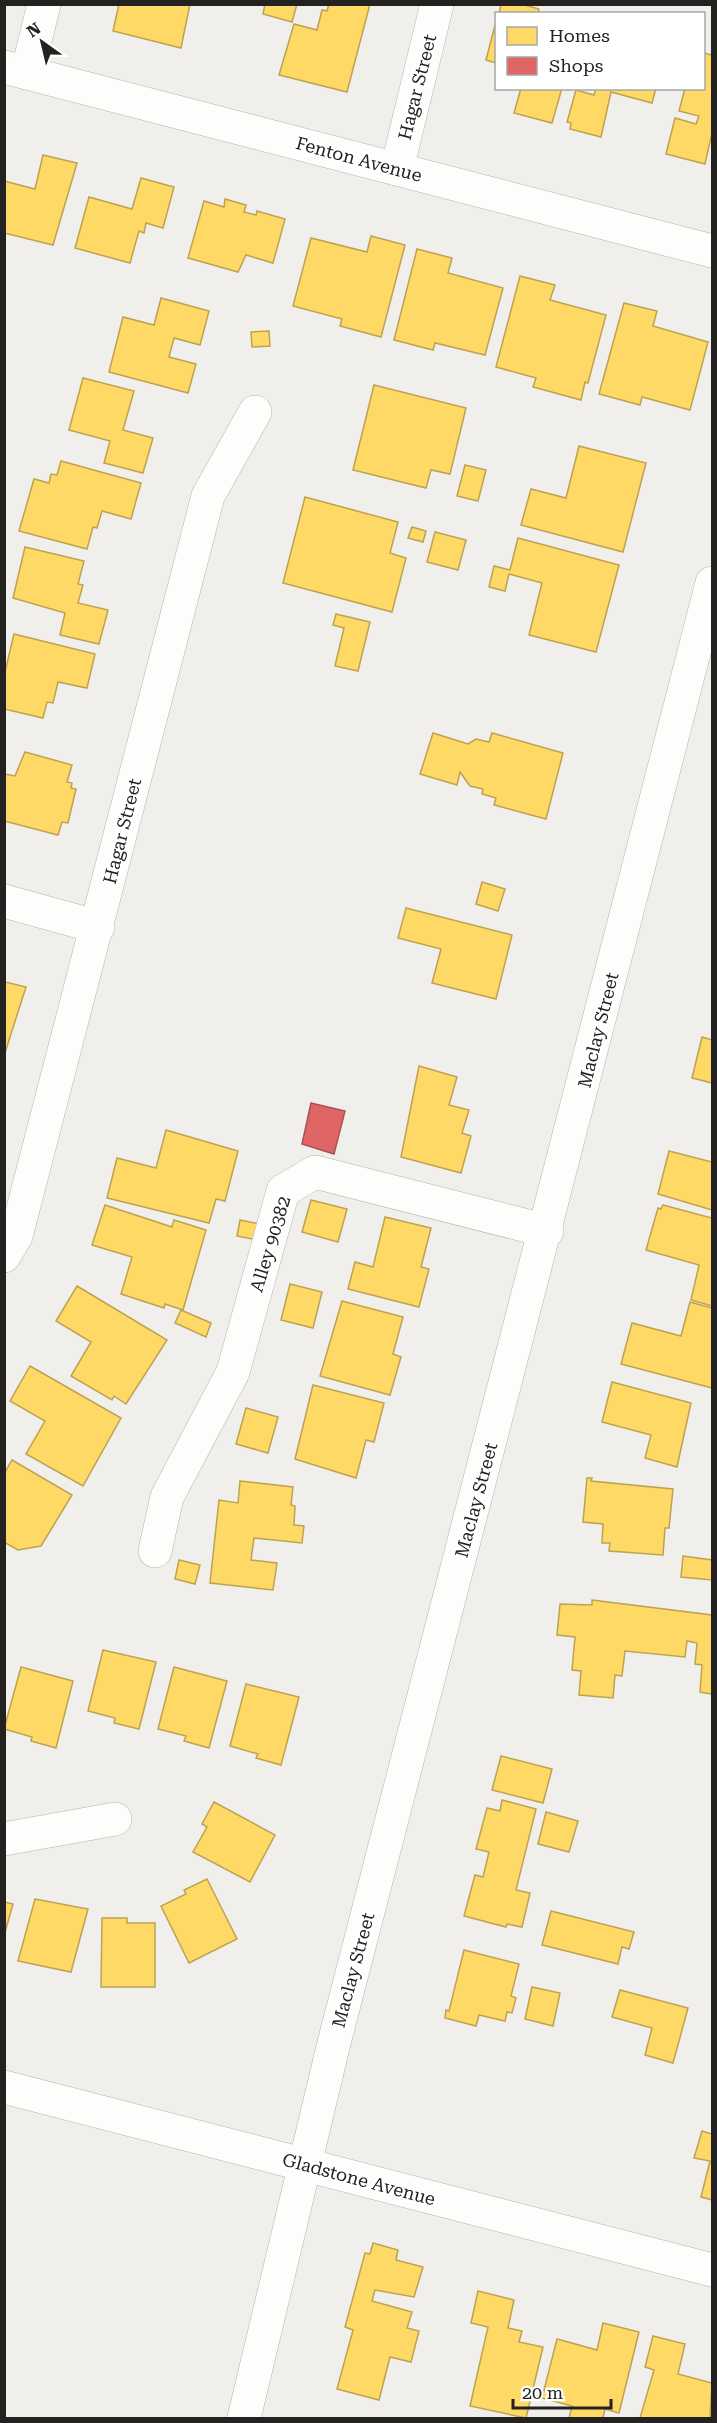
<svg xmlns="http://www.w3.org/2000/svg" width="717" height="2423" font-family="'Roboto Serif',serif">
	<rect width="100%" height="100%" fill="#f1efec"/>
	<g fill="#ffd966" stroke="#bda251" stroke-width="1.5">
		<polygon points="119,4 190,4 181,48 113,31"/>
		<polygon points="265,4 297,4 292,22 263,14"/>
		<polygon points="329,4 370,4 347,92 279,75 294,24 317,30 322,10 327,11"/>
		<polygon points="501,4 521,4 539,9 538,14 499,14"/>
		<polygon points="496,21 496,63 486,60"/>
		<polygon points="704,53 712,55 712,133 705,164 666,154 675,118 696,124 699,116 679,111 685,88 704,88"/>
		<polygon points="521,88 562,88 552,123 514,113"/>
		<polygon points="596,88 656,88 652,103 611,92 601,137 570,129 571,123 567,122 576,90 594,95"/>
		<polygon points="43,155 77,163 53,245 4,233 4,181 35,189"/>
		<polygon points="141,178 174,187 163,228 146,223 144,233 139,231 130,263 75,248 89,197 132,209"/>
		<polygon points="225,199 246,205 244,212 256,215 257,211 285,219 273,263 246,255 238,272 188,258 204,201 224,207"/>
		<polygon points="371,236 405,245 381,337 340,326 342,319 293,306 311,238 367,252"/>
		<polygon points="417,249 452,258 448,273 503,288 485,355 435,343 433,350 394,340"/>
		<polygon points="520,276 555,285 550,300 606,315 588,383 585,382 581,400 533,387 536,378 496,367"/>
		<polygon points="161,298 209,311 200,345 174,338 169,357 196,364 188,393 109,372 123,317 154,325"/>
		<polygon points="624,303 657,311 653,326 708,342 690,410 642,397 640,405 599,394"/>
		<polygon points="269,331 270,346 252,347 251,332"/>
		<polygon points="83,378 134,391 123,430 153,438 143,473 104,463 110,441 69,430"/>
		<polygon points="374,385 466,408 450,474 431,470 426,488 353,470"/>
		<polygon points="579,446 646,463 623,552 521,525 531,489 566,498"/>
		<polygon points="61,461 141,483 131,519 102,511 97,528 93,527 87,549 19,531 34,479 49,483 51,474 57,475"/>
		<polygon points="465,465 486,470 478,501 457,496"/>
		<polygon points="305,497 398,522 390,553 406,558 392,612 283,583"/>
		<polygon points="412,527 426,531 423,542 408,538"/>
		<polygon points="435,532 466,540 458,570 427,562"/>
		<polygon points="518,538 619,565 596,652 529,635 542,583 509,574 505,591 489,587 494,566 510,570"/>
		<polygon points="25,547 84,561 78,584 83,585 78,603 108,610 99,644 60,635 65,613 13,598"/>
		<polygon points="336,614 370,622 358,671 335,666 344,628 333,625"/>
		<polygon points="14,634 95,654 87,688 58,682 53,703 47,702 43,718 4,709 4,676"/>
		<polygon points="433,733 468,744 476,739 489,742 492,733 563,753 546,819 494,805 496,798 482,794 483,789 470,786 460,772 457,785 420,774"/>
		<polygon points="25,752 72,765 67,782 72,783 71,788 76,789 68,823 62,822 58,835 4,821 4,774 15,776"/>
		<polygon points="482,882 505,889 498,911 476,904"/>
		<polygon points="406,908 512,935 496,999 432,983 441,949 398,938"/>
		<polygon points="4,977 5,982 26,987 4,1056"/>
		<polygon points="702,1037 712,1040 712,1083 692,1078"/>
		<polygon points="419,1066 457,1077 449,1105 469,1110 462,1133 471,1136 461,1173 401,1157"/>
		<polygon points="166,1130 238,1151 225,1201 216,1199 209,1223 107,1198 117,1158 156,1168"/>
		<polygon points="669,1151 712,1162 712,1210 658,1194"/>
		<polygon points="311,1200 347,1209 338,1242 302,1232"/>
		<polygon points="105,1205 172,1227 174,1220 206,1230 183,1310 165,1304 164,1308 121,1294 132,1257 92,1245"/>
		<polygon points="663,1205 712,1218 712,1306 691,1300 699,1265 646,1250 658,1208 661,1209"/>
		<polygon points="385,1217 431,1228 421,1267 429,1269 419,1307 348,1289 355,1262 373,1267"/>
		<polygon points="240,1220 260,1224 257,1240 237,1236"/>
		<polygon points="290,1284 322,1292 313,1328 281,1320"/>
		<polygon points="77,1286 167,1340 126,1404 114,1396 112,1400 71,1376 91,1342 56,1321"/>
		<polygon points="342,1301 403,1317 393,1354 401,1357 390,1395 320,1376"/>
		<polygon points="690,1302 712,1308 712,1388 621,1364 632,1323 681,1336"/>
		<polygon points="181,1310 211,1323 206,1337 175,1323"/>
		<polygon points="30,1366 121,1418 83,1486 26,1454 45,1421 10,1401"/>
		<polygon points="612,1382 691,1403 677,1467 645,1458 651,1435 602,1422"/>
		<polygon points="313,1385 384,1403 374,1442 366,1440 356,1478 295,1459"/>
		<polygon points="246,1408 278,1417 268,1453 236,1444"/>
		<polygon points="12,1460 72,1495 41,1546 18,1550 4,1542 4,1474"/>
		<polygon points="587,1478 592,1478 591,1481 673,1489 669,1528 665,1528 663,1555 609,1551 610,1543 602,1543 603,1524 583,1522"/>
		<polygon points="240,1481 293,1487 291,1505 295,1506 294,1525 304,1526 302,1543 254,1538 251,1560 277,1563 273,1590 210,1583 219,1500 238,1503"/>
		<polygon points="683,1556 712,1560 712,1580 681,1577"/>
		<polygon points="179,1560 200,1565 195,1584 175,1579"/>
		<polygon points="592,1600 712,1615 712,1694 700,1692 702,1665 695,1664 697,1643 687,1641 685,1657 625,1651 622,1676 615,1675 613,1698 579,1695 581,1671 572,1670 575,1637 557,1635 560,1604 592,1605"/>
		<polygon points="103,1650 156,1662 139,1729 114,1723 115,1718 88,1711"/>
		<polygon points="21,1667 73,1681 56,1748 31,1741 32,1737 4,1729"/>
		<polygon points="174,1667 227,1681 209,1748 184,1741 186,1736 158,1729"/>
		<polygon points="246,1684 299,1697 281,1765 256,1758 258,1754 230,1746"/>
		<polygon points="501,1756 552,1769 543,1803 492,1790"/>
		<polygon points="502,1800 536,1809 516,1890 530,1893 522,1927 507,1924 506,1927 464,1916 475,1875 483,1877 489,1852 476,1849 487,1808 500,1811"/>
		<polygon points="214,1802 275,1835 250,1882 193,1852 207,1827 202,1824"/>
		<polygon points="546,1812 578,1821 569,1852 538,1844"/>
		<polygon points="207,1879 237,1939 189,1963 161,1906 186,1894 184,1890"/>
		<polygon points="35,1899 88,1909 71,1972 18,1961"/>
		<polygon points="4,1902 13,1904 4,1936"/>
		<polygon points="551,1911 634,1932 629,1949 622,1947 618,1964 542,1945"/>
		<polygon points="102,1918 127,1918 127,1923 155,1923 155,1987 101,1987"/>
		<polygon points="464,1950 519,1964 511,1996 516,1998 512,2013 507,2012 505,2021 479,2015 476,2026 445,2018 446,2010 449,2011"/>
		<polygon points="532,1987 560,1993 553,2026 525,2019"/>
		<polygon points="620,1990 688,2008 673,2063 645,2055 652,2028 612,2017"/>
		<polygon points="702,2131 712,2134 712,2200 701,2197 710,2161 694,2158"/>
		<polygon points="373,2243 398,2250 396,2260 423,2267 414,2297 375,2290 372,2301 412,2312 407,2328 419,2331 411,2362 390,2357 379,2400 337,2389 353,2330 345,2327 365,2253 370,2254"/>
		<polygon points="478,2291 514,2300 508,2328 522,2331 519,2342 543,2347 526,2418 470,2406 488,2327 471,2323"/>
		<polygon points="603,2323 639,2332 619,2413 605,2409 603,2418 569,2418 572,2406 542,2398 557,2339 597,2350"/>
		<polygon points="653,2336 685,2344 678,2374 712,2383 710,2418 640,2418 654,2370 645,2367"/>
	</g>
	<polygon fill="#e06666" stroke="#a85251" stroke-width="1.5" points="311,1103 345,1111 334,1154 302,1144"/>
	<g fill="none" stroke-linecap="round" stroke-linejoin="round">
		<defs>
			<g id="minor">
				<polyline points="4,67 712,251"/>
				<polyline points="27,73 44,4"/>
				<polyline points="397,169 437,4"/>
				<polyline points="4,901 98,927"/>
				<polyline points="4,1256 16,1236 208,496 255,412"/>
				<polyline points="155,1551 167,1497 233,1372 283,1191 315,1172 547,1231"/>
				<polyline points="4,1839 115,1819"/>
				<polyline points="4,2087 712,2270"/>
				<polyline points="244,2418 334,2043 712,583"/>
			</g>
		</defs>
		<use href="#minor" stroke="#b4b2b0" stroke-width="34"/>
		<use href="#minor" stroke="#fdfdfc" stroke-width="33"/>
	</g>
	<g text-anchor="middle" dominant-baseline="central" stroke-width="6" stroke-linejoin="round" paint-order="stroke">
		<g font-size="18" fill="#242220" stroke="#fff">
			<text transform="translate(417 87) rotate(-76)">Hagar Street</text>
			<text transform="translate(359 159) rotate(15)">Fenton Avenue</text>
			<text transform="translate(122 831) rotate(-76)">Hagar Street</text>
			<text transform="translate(598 1030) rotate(-76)">Maclay Street</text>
			<text transform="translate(270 1244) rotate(-73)">Alley 90382</text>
			<text transform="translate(476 1500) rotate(-75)">Maclay Street</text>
			<text transform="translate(353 1970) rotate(-75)">Maclay Street</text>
			<text transform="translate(359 2179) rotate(15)">Gladstone Avenue</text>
		</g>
	</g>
	<rect width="717" height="2423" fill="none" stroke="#242220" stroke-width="12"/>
	<rect x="495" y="12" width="210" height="78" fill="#ffffff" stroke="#a7a7a6" stroke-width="1.5"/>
	<rect x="507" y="27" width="30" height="18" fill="#ffd966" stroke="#a7a7a6" stroke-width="1.5"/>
	<text x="549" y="42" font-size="18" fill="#242220">Homes</text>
	<rect x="507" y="57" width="30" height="18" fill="#e06666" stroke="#a7a7a6" stroke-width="1.5"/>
	<text x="549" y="72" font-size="18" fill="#242220">Shops</text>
	<g transform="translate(42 42) rotate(326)" stroke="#ffffff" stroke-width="4.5" paint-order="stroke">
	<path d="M0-4.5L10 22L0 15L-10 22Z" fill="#242220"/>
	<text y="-9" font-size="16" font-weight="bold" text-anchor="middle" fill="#242220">N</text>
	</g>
	<path d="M513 2399v9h98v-9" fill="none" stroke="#242220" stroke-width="3"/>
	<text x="522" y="2399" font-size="18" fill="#242220" stroke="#ffffff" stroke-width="4.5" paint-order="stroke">20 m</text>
</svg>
